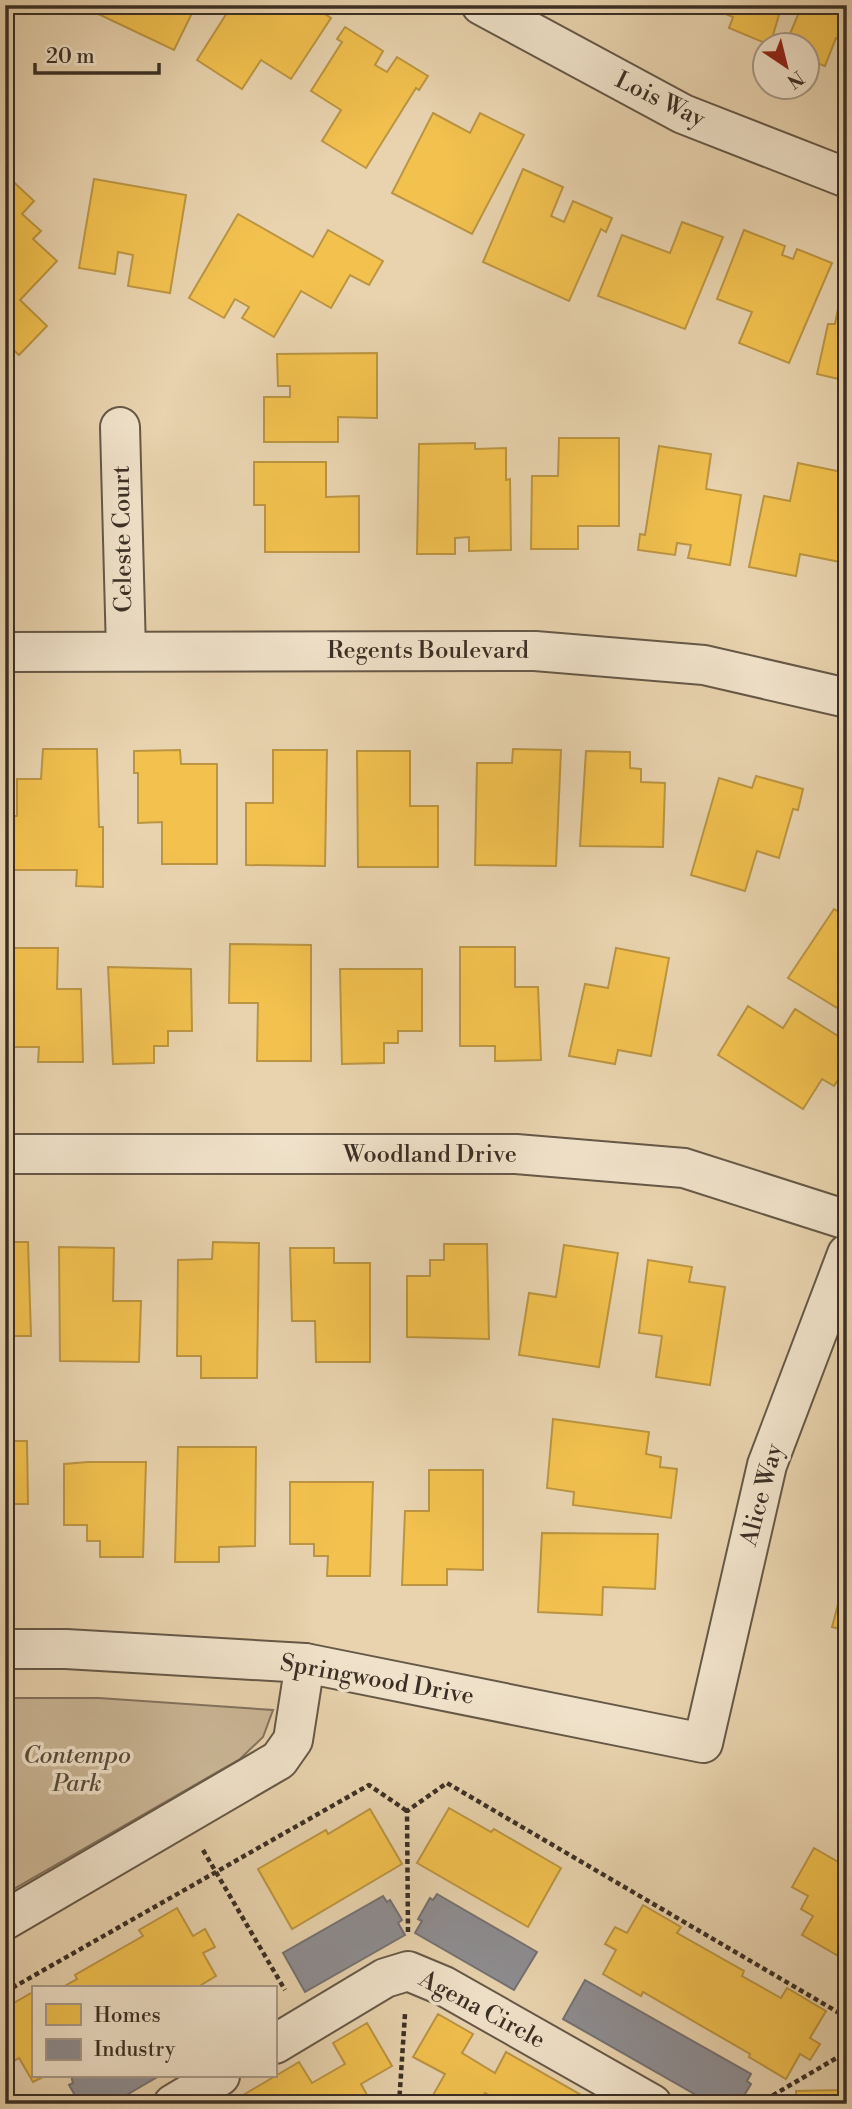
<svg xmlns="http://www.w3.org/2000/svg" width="852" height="2109" font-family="'Libre Bodoni',serif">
	<rect width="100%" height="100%" fill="#e8d3ae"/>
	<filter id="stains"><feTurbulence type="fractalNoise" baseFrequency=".00286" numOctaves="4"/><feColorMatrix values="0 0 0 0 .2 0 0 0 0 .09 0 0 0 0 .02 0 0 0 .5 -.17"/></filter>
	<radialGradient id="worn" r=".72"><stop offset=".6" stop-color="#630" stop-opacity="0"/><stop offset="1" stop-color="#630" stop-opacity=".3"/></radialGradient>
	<polygon fill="#cbb797" stroke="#83735e" stroke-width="2" points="5,1698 99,1698 273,1710 263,1737 240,1759 5,1894"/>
	<g fill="#f2c14e" stroke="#bb9542" stroke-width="2">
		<polygon points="98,5 196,5 174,50 94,12"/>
		<polygon points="232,5 311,5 331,18 291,79 261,60 242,89 197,60"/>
		<polygon points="705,5 782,5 770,45 729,28 733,17"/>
		<polygon points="802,5 847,5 847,42 836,38 825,66 806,59 806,46 785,46"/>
		<polygon points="345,27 383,51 375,65 387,72 397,57 428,76 419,90 416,88 366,168 322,141 341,110 311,91 342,42 337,39"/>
		<polygon points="433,113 470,133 480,113 524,135 472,234 392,193"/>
		<polygon points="523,169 563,187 551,216 564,222 573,201 612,218 606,232 601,229 569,301 483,262"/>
		<polygon points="5,174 34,201 22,214 41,231 33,239 57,261 20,300 47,326 19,355 5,342"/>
		<polygon points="94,179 186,195 170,293 128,286 133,255 118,252 115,274 79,268"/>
		<polygon points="238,214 313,257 328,230 383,261 369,285 350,275 331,308 301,291 274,337 242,318 249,307 235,299 224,318 189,298"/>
		<polygon points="682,222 723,237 685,329 598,296 622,235 670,253"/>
		<polygon points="744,230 785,246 782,255 793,259 797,249 832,263 789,363 739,343 752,312 717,299"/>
		<polygon points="847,293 847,381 817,374 828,324 835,324 840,299 845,299"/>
		<polygon points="377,353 377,418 338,417 338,442 264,442 264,397 290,397 290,386 278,386 277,354"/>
		<polygon points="559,438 619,438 619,526 578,526 578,549 531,549 532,476 558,476"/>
		<polygon points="475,443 475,449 506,448 506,480 510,479 511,550 469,551 469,537 455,538 455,554 417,554 419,444"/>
		<polygon points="659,446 711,454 706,489 741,495 730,565 688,558 691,545 677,543 675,555 638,550 640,534 645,535"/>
		<polygon points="254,462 326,462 326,497 359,496 359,552 265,552 265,505 254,505"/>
		<polygon points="798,463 847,473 847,529 840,562 800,554 796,576 749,567 764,496 790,501"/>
		<polygon points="43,749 97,749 99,827 103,827 103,887 76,886 77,870 6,870 6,816 17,816 17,779 41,779"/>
		<polygon points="513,749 561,750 556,866 475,865 477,763 512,763"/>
		<polygon points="180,750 181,764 217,764 217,864 162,864 162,822 138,823 138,773 134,773 134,751"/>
		<polygon points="273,750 327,750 325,866 246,865 246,803 273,803"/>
		<polygon points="357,751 410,751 410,806 438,806 438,867 358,867"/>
		<polygon points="586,751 630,752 630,768 641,769 641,782 665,783 663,847 580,846"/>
		<polygon points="756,776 803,789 798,810 793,809 779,858 757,851 745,891 691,875 719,778 752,788"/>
		<polygon points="834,909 847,917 847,1014 788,978"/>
		<polygon points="230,944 311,945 311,1061 257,1061 258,1003 229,1003"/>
		<polygon points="460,947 515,947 515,987 538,987 541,1060 495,1061 495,1046 460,1046"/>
		<polygon points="5,948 58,948 57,989 81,989 83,1062 38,1062 39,1047 5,1047"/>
		<polygon points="616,948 669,958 651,1056 618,1050 615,1064 569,1056 585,984 608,988"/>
		<polygon points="108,967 191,969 192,1031 168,1031 168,1046 154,1046 154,1063 113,1064"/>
		<polygon points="340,969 422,969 422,1031 398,1031 398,1043 384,1043 384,1063 342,1064"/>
		<polygon points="748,1006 783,1028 795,1009 838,1036 840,1033 847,1038 847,1066 834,1086 822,1079 803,1109 718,1055"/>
		<polygon points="5,1242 28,1242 31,1336 5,1336"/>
		<polygon points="213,1242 259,1243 257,1378 201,1378 201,1356 177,1356 178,1260 212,1259"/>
		<polygon points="444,1244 487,1244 489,1339 407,1337 407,1276 430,1276 430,1260 444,1260"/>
		<polygon points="564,1245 618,1253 599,1367 519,1355 529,1293 556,1297"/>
		<polygon points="59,1247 114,1248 113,1301 141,1301 139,1362 60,1361"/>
		<polygon points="290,1248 334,1248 334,1263 370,1263 370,1362 316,1362 315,1321 292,1321"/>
		<polygon points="648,1260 692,1267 689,1282 725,1287 710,1385 656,1377 662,1336 639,1333"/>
		<polygon points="553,1419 649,1432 646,1454 661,1457 660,1467 677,1469 671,1518 573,1505 574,1492 547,1488"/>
		<polygon points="5,1441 27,1441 28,1504 5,1504"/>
		<polygon points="178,1447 256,1447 255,1546 219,1547 219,1562 175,1562"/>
		<polygon points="88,1462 146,1462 143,1557 100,1557 100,1541 87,1541 87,1525 64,1525 64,1464"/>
		<polygon points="429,1470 483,1470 483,1570 447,1569 447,1585 402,1585 405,1511 429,1511"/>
		<polygon points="290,1482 373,1482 370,1576 327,1576 328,1556 314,1556 314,1544 290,1544"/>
		<polygon points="542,1533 658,1534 655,1589 603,1587 602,1615 538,1612"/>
		<polygon points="844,1582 847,1583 847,1631 832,1627"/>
		<polygon points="449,1808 491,1832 494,1829 561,1868 528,1927 417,1863"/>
		<polygon points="370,1809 402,1864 292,1929 258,1869 326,1830 328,1834"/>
		<polygon points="814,1848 847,1867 847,1961 802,1935 813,1916 801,1909 808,1896 792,1887"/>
		<polygon points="643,1905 681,1927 677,1933 744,1971 742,1976 781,1998 787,1988 826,2011 810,2038 820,2044 810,2060 800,2054 786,2079 749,2057 750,2054 643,1992 641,1996 603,1974 616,1950 605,1944 615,1927 627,1933"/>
		<polygon points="177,1908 193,1936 205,1929 215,1947 203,1953 216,1976 196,1988 61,1988 77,1979 75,1975 143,1936 139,1930"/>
		<polygon points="33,1992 33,2076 45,2076 33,2082 19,2058 9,2064 5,2057 5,2045 9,2042 5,2035 5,2008"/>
		<polygon points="438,2014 473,2034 462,2053 495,2073 506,2052 581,2095 576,2104 504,2104 485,2093 479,2104 428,2104 445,2074 413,2057"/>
		<polygon points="367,2023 392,2066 361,2084 372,2104 228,2104 299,2062 312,2083 345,2064 333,2043"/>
		<polygon points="841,2082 847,2082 847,2104 796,2104 796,2091 841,2090"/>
	</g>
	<g fill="#8d8d92" stroke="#747171" stroke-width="2">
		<polygon points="437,1894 537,1952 514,1990 415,1933 422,1921 418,1919 430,1898 433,1900"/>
		<polygon points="383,1896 387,1902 390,1900 402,1920 398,1923 405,1935 305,1992 283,1953"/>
		<polygon points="585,1980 751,2074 747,2081 751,2084 739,2104 712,2104 563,2019"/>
		<polygon points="71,2076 159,2076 111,2104 80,2104 69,2085 73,2083"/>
	</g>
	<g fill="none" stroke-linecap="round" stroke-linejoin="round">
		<defs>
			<g id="minor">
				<polyline points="481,5 683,114 847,178"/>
				<polyline points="120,427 126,651"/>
				<polyline points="5,652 535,651 704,665 847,698"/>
				<polyline points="5,1154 516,1154 684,1168 847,1220"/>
				<polyline points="5,1649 66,1649 305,1663 703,1743 767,1465 847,1254"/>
				<polyline points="5,1920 279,1760 293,1740 305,1663"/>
				<polyline points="275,2044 385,1978 408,1971 444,1986 652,2104"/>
				<polyline points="173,2104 220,2076"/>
			</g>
		</defs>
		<use href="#minor" stroke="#665847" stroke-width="42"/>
		<g stroke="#3b2f25" stroke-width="4.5" stroke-dasharray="5 3.5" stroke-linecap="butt">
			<polyline points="203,1850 285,1990"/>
			<polyline points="408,1932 407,1811 447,1783 841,2014 847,2054"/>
			<polyline points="5,1992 369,1785 407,1811"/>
			<polyline points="399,2104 405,2014"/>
			<polyline points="758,2104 845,2053"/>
		</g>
		<use href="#minor" stroke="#f0e2ca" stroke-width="38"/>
	</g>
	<g text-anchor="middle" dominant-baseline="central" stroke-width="7" stroke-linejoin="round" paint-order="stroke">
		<g font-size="24" fill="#3b2f25" stroke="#f0e2ca">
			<text transform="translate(660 100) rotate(26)">Lois Way</text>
			<text transform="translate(123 539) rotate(-91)">Celeste Court</text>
			<text x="428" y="651">Regents Boulevard</text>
			<text x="430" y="1155">Woodland Drive</text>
			<text transform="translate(762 1495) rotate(-75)">Alice Way</text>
			<text transform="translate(377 1680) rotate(10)">Springwood Drive</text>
			<text transform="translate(482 2010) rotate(28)">Agena Circle</text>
		</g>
		<g font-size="24" font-style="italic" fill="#584a3c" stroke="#f0e2ca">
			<text x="77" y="1756">Contempo<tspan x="77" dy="28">Park</tspan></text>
		</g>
	</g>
	<rect width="852" height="2109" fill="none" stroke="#e8d3ae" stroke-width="28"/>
	<rect x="7" y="7" width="838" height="2095" fill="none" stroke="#3b2f25" stroke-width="3.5"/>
	<rect x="14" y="14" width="824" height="2081" fill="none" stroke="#3b2f25" stroke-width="2"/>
	<rect x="32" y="1986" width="245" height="91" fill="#f0e2ca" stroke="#a89a88" stroke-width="2"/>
	<rect x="46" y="2004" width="35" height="21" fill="#f2c14e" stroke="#a89a88" stroke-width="2"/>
	<text x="94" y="2022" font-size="21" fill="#3b2f25">Homes</text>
	<rect x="46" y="2039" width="35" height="21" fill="#8d8d92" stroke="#a89a88" stroke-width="2"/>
	<text x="94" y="2056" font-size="21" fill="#3b2f25">Industry</text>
	<g transform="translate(786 66) rotate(145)"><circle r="33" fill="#f0e2ca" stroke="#a89a88" stroke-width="2"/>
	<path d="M0-5L12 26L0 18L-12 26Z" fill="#8f2418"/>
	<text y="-10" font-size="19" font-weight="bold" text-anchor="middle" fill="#3b2f25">N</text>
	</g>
	<path d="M35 63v10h124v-10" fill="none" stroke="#3b2f25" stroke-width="3.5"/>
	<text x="46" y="63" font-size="21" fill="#3b2f25" stroke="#f0e2ca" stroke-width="5" paint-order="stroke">20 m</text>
	<rect width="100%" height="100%" filter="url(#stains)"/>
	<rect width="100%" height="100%" fill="url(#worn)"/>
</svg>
